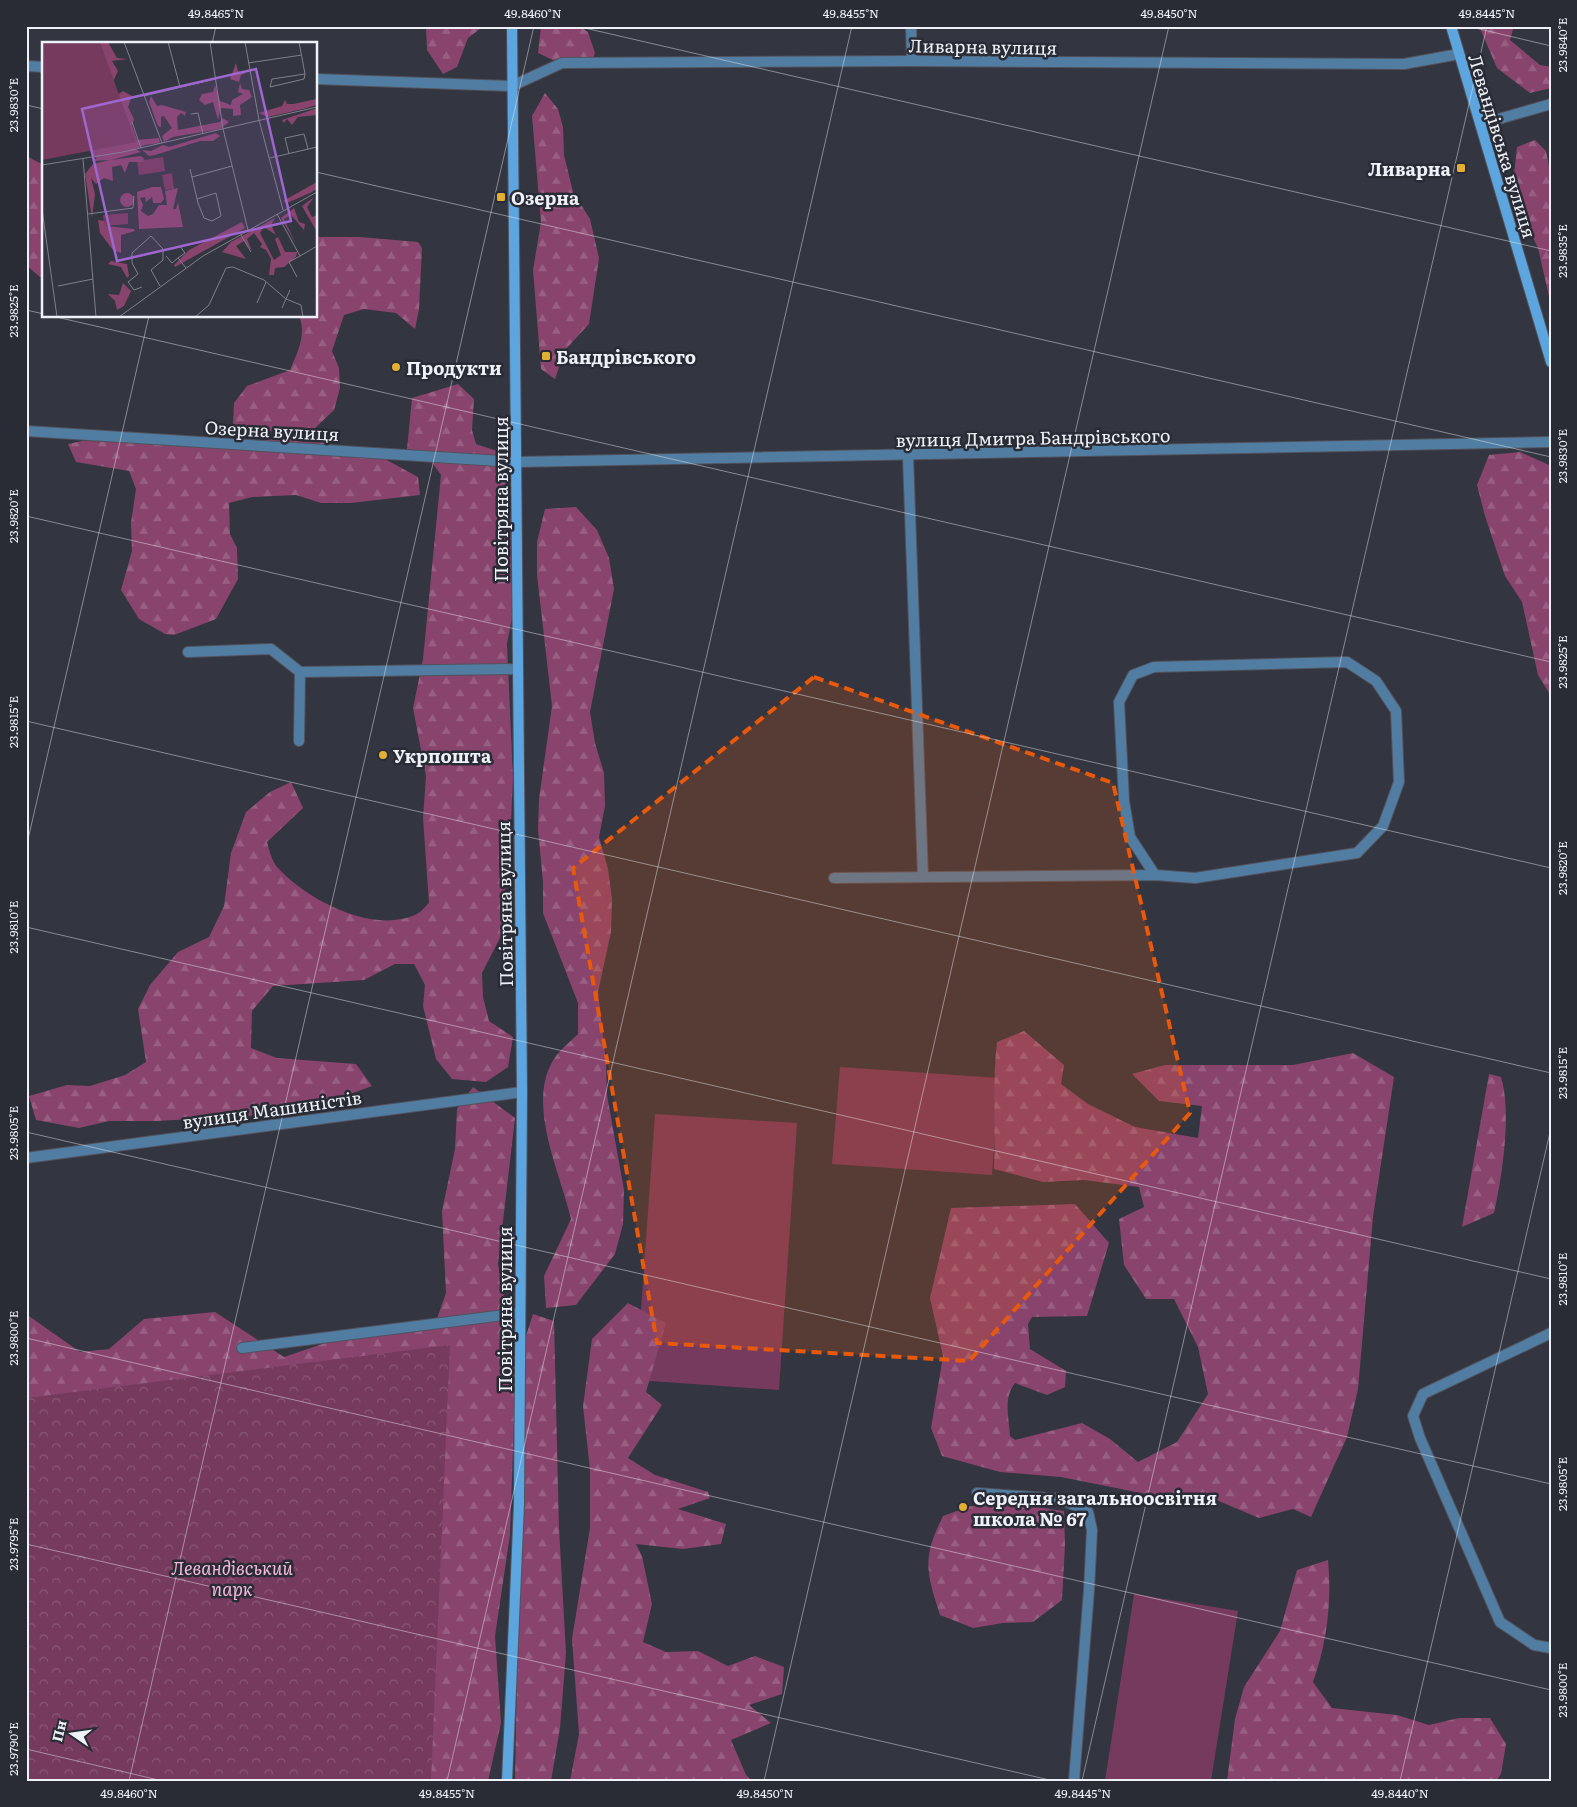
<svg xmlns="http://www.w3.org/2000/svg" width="1577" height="1807" font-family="Literata,serif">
	<defs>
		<pattern id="forest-firs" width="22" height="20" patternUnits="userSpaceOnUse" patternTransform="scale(1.25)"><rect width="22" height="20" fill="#88446d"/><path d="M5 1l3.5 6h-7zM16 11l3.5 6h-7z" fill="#995f83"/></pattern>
		<pattern id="park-crowns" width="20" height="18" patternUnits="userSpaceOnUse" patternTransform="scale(1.25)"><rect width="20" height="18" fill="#763a5e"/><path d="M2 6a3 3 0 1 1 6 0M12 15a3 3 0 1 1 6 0" fill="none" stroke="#8a5776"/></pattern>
	</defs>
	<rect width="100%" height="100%" fill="#333540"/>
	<g fill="#763a5e">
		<polygon points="840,1067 999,1078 992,1175 832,1164"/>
		<polygon points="655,1114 797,1123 779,1390 636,1380"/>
		<polygon points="1134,1594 1238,1611 1211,1781 1105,1781"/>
	</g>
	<g fill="url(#forest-firs)">
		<polygon points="426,26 484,26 468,38 457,67 443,74 427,50"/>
		<polygon points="541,26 579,26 588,32 595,53 589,69 557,62 538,53"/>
		<polygon points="1479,26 1514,26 1510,40 1540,65 1551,67 1551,88 1530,93 1497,68"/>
		<polygon points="545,93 558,109 563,127 564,155 573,192 590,219 599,258 589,324 565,350 555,379 541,369 533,270 541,222 532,116"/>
		<polygon points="1535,140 1546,151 1551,177 1551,305 1538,248 1512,193 1517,147"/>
		<polygon points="26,156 44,165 44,276 40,277 26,265"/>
		<path d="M316,234L319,237H360L418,242L422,248L419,309L415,329L396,313L364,309L344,315L332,351L339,368L340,388L334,410L311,432L290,427L276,431L245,432L233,424L234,403L247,386L290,370C297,353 307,335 299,316H316Z"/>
		<path d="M458,384L474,399L472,430L476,444L497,451L509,491L515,601L507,644L513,778L509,866L503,901L502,934L482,973L483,997L489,1021L513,1037L508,1067L486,1082L452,1079L436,1059L423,1006L425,985L414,964H395L364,980L273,986L252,1011L251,1048L277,1058L356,1064L372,1086L342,1097L290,1111L248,1116L156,1121H109L79,1128L36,1120L29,1096L67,1085L90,1086L125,1075L146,1062L138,1009L150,985L178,952L209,937L224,906L231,853L246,812L270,792L291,782L303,808L267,842C269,850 272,861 277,867C306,899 371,934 415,915C420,913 425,907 429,903L423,818L426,776L413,708L423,659L441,475L424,451L407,449L412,398Z"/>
		<polygon points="303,437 383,458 418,477 420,495 351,503 321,503 296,495 252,497 229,503 230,534 237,548 238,579 216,619 174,635 165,634 139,619 121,590 132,551 131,523 136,489 129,471 76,462 68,444 82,441 222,443"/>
		<polygon points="1520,452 1549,465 1551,470 1551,696 1538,675 1522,602 1505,576 1485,516 1477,485 1489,455"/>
		<path d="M576,507L597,530L609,558L614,589L590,712L595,743L604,773L605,806L599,837L608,869L612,899L611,932L598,992L606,1062L607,1095L624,1190L623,1224L615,1254L576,1305L546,1308L544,1276L571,1219C560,1171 524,1100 556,1056C562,1048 571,1041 578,1034V1003L543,913V882L538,830L539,799L552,706L537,575V542L545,509Z"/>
		<path d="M1024,1031L1064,1065L1061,1084L1088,1104L1135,1127L1198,1138L1202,1106L1159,1101L1132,1074L1165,1065H1293L1353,1053L1394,1077L1373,1217L1358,1389L1347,1437L1311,1517L1293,1509L1259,1518L1214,1499L1151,1495L1061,1477L1000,1472L942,1456L931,1428L943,1356L930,1298L951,1208L1075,1204L1109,1243L1087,1316L1032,1317L1028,1324L1030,1349L1066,1371L1065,1387L1047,1395L1015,1383C1003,1398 1009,1418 1010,1436L1015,1440L1082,1423L1110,1439L1138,1462L1177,1442L1208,1394L1198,1347L1174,1299H1146L1124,1265L1119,1219L1144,1207L1139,1187L1084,1180L1043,1182L994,1169C996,1127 992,1084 997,1042Z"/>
		<path d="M1489,1074L1501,1077C1512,1113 1502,1176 1494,1213L1462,1227Z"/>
		<polygon points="473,1087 515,1118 498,1264 516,1364 510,1535 495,1636 501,1723 488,1781 26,1781 26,1314 80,1352 109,1349 144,1319 215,1312 284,1357 352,1334 433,1330 446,1293 442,1211 455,1149 457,1109"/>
		<polygon points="628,1303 666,1323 646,1392 662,1405 628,1458 655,1475 708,1492 710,1498 678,1509 726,1524 721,1544 683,1549 636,1544 642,1556 652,1604 643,1642 666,1652 698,1651 728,1666 755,1656 784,1667 782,1694 749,1705 771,1723 731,1740 746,1775 752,1781 570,1781 579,1734 572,1639 590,1528 590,1470 583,1406 592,1339"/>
		<polygon points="533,1314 554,1321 559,1528 566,1653 560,1728 551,1781 515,1781 523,1345"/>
		<path d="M1016,1504L1064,1511L1065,1545L1062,1600L1033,1622L1003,1623L973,1628L940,1615C926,1571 922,1558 943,1516L971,1506Z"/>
		<path d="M1328,1560C1332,1602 1327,1643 1313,1682L1332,1708L1397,1715L1429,1725L1459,1718H1490L1506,1744L1501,1774L1496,1781H1227L1235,1719L1244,1687L1280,1631L1297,1570Z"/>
	</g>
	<polygon fill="url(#park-crowns)" points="450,1345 431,1781 26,1781 26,1398"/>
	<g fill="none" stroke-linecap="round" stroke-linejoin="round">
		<defs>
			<g id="lane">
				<polyline points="1481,124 1551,104"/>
				<polyline points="908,456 923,877"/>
				<polyline points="188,652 271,649 300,672"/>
				<polyline points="299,741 300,672 518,669"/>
				<polyline points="834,878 1155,875 1195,878 1357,853 1383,826 1399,782 1396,711 1376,681 1347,662 1154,667 1133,675 1119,702 1124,801 1130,837 1155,875"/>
				<polyline points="1551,1333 1423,1394 1413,1416 1420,1438 1500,1622 1534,1645 1551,1648"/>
				<polyline points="242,1348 520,1313"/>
				<polyline points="977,1493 1061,1499 1088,1512 1092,1530 1089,1590 1074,1781"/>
			</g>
			<g id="street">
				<polyline points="911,26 912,61"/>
				<polyline points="26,66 44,67"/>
				<polyline points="316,79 512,86 562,63 912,61 1404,64 1459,54"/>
				<polyline points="26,431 516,462 1551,442"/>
				<polyline points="26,1158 522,1092"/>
			</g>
			<g id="secondary">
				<polyline points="1451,26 1551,362"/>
				<polyline points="507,1781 519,1504 522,1092 512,26"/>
			</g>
		</defs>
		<use href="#lane" stroke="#51535d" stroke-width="12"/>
		<use href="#street" stroke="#51535d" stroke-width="12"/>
		<use href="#secondary" stroke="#51535d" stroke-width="12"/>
		<use href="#lane" stroke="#527da2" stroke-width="10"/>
		<use href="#street" stroke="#527da2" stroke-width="10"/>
		<use href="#secondary" stroke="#5ca5df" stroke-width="10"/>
	</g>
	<path fill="#e8590c" fill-opacity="0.2" stroke="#e8590c" stroke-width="4" stroke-dasharray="10 6" stroke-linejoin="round" d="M814,677L1113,783L1190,1113L969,1361L657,1343L573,868Z"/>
	<path fill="none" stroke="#eff1f8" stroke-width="1" stroke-opacity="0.45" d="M576,26L1551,251M1467,26L1551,46M212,44L216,26M26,105L44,109M316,172L1551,457M26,310L44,314M52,316L1551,662M26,516L1551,868M26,721L1551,1073M26,848L149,316M26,927L1551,1279M26,1132L1551,1484M26,1338L1551,1690M26,1544L1054,1781M26,1749L163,1781M129,1781L534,26M447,1781L852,26M764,1781L1169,26M1082,1781L1487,26M1400,1781L1551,1128"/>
	<g fill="#e2af34" stroke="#292b35" stroke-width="2">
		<rect x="1456" y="163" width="10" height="10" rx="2.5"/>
		<rect x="496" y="192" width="10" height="10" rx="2.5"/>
		<rect x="541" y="351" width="10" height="10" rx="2.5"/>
		<circle cx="396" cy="367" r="5"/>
		<circle cx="383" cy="755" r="5"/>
		<circle cx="963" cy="1507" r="5"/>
	</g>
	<g text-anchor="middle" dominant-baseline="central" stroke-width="5" stroke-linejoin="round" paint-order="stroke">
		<g font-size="18" fill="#eff1f8" stroke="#292b35">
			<text transform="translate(983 46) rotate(1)">Ливарна вулиця</text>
			<text transform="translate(1503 146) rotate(73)">Левандівська вулиця</text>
			<text transform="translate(272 430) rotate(3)">Озерна вулиця</text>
			<text transform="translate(1033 437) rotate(-1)">вулиця Дмитра Бандрівського</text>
			<text transform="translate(500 499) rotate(-90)">Повітряна вулиця</text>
			<text transform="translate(504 904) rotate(-91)">Повітряна вулиця</text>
			<text transform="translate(272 1109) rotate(-8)">вулиця Машиністів</text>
			<text transform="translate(504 1309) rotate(-90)">Повітряна вулиця</text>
		</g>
		<g font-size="18" font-weight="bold" fill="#eff1f8" stroke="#292b35" text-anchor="start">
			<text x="1451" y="168" text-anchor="end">Ливарна</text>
			<text x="511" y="197">Озерна</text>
			<text x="556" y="356">Бандрівського</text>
			<text x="406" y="367">Продукти</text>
			<text x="393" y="755">Укрпошта</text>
			<text x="973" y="1497">Середня загальноосвітня<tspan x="973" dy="21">школа № 67</tspan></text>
		</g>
		<g font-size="18" font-style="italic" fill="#f4b8da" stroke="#292b35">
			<text x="232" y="1567">Левандівський<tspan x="232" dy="21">парк</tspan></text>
		</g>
	</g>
	<g transform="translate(42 42)">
		<rect width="275" height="275" fill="#333540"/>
		<path d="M121,115L123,129L97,133L95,119ZM130,131L132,147L123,148L120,133ZM86,171V182L62,184L61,173Z" fill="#763a5e"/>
		<path d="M38,0H66L75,16L86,17L70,19L76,29L71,40L75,53L81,49L90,54L86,65L92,77L90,84L95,98L117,96L118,101L103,103L94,107L99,110L69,118L98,114L102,116L101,120H87L83,131L79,123L70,125L71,139L62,136L54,142L49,136L53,152L50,176L43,132L51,122L68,118L50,119L55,116L49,111ZM194,21L196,29L204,31L199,33L197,40L188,37ZM198,41L200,47L207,48L210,55L198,63L199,73L191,74V67L179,66L176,78L171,60L163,63L157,58L160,52L171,50L173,43L178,59L189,63L190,58L201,52L196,50ZM109,54L115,64L120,63L144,70L143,74L139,71L135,75L136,88L178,80L181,76L187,80L178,87L131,95L122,100L120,94L130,86L122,74L119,75V85L116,84L107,60ZM275,57V63L261,67L226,75L217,71L240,64L243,58L245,62H251ZM275,66V73L256,75L250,83L245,77L242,81L240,78ZM174,91L178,94L171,99H158L113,113L107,114L100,108L109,109L121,103L127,105ZM275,140V147L268,151L245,161L241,159ZM110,145H119L122,157L119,161H111L110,155L104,160L103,155L98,156L101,163L99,169L106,174L111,172L117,163H125L123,149L136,146L131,167H134L136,160L141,185L97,187L95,150ZM78 158a7 7 0 1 1 14 0a7 7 0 1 1-14 0ZM272,155L265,165L270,175L275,173V190L260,164ZM252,166L257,180L263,182L262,188L249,173L242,177L254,202L239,176ZM233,176L229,183L234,193L222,185L218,191L232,218L239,213L233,197L236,195L243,210H255L254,215L242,225L233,226L232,233H227L229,217L224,208L218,205L220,202L212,191L205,197L210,209L202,199L194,204L204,217L180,210L189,200ZM56,178L62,179L64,184L92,187L93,189L79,193V211L71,208L58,191ZM200,180L203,186L133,225L132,223L147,208ZM69,219L85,222L87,234L85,236L79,225L66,222ZM81,241L89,249L82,264L75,268L73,259L66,252L77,253Z" fill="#88446d"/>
		<path d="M0,0H58L94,100L0,118Z" fill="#763a5e"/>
		<path fill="none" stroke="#7e808a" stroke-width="1" d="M82,0L120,101M126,0L138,45M168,0L181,87L206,188M203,0L217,78L241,168M257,0L263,32L262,37L228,45L230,37L263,32M206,21L260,13M102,54L173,37M149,72L156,71L161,92M90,80L99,106M247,112L243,96L262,92L266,107M228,116L275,105M41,117L54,275M0,123L81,110L275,65M148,127L156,161L162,176L170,179L179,174L174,151L155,157M150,135L190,124M0,167L15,275M46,172L91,166L92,154M235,172L258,214L275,204M199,193L209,210M138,204L143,211L136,216L144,226M124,214L130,221L136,216M255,235L247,220L258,214M16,244L51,237M100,245L92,248L86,240L96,232L90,221V211L109,194L121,207V218L109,228L118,244M215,261L224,240M240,266L248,248M77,275L161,214L275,150M153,275L167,263L184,226L191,225L222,238L244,257L259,263L261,275"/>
		<path fill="#9e67d0" fill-opacity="0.15" stroke="#9e67d0" stroke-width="2.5" d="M214,27L249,179L75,219L40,67Z"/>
		<rect width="275" height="275" fill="none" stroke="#eff1f8" stroke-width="2.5"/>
	</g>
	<rect width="1577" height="1807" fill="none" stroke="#292b35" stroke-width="55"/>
	<g transform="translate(72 1734) rotate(283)" stroke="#292b35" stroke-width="4" paint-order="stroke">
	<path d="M0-4L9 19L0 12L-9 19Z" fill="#eff1f8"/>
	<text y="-8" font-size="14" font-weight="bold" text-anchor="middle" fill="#eff1f8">Пн</text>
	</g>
	<rect x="28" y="28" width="1522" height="1752" fill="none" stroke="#eff1f8" stroke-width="2"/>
	<g font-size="12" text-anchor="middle" fill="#eff1f8">
		<text x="216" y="18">49.8465°N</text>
		<text x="533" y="18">49.8460°N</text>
		<text x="851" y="18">49.8455°N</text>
		<text x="1169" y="18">49.8450°N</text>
		<text x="1487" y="18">49.8445°N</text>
		<text transform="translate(1563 45) rotate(-90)" y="4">23.9840°E</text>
		<text transform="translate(14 105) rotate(-90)" y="4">23.9830°E</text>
		<text transform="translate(1563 251) rotate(-90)" y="4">23.9835°E</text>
		<text transform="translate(14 311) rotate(-90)" y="4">23.9825°E</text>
		<text transform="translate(1563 456) rotate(-90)" y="4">23.9830°E</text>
		<text transform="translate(14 516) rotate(-90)" y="4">23.9820°E</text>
		<text transform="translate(1563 662) rotate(-90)" y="4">23.9825°E</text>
		<text transform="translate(14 722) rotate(-90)" y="4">23.9815°E</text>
		<text transform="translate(1563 868) rotate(-90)" y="4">23.9820°E</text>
		<text transform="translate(14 927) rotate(-90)" y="4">23.9810°E</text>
		<text transform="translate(1563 1073) rotate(-90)" y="4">23.9815°E</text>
		<text transform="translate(14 1133) rotate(-90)" y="4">23.9805°E</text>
		<text transform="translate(1563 1279) rotate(-90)" y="4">23.9810°E</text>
		<text transform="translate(14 1338) rotate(-90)" y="4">23.9800°E</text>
		<text transform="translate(1563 1484) rotate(-90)" y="4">23.9805°E</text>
		<text transform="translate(14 1544) rotate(-90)" y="4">23.9795°E</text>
		<text transform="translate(1563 1690) rotate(-90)" y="4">23.9800°E</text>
		<text transform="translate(14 1749) rotate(-90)" y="4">23.9790°E</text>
		<text x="129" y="1798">49.8460°N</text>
		<text x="447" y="1798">49.8455°N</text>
		<text x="765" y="1798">49.8450°N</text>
		<text x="1083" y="1798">49.8445°N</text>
		<text x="1400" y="1798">49.8440°N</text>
	</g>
</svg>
